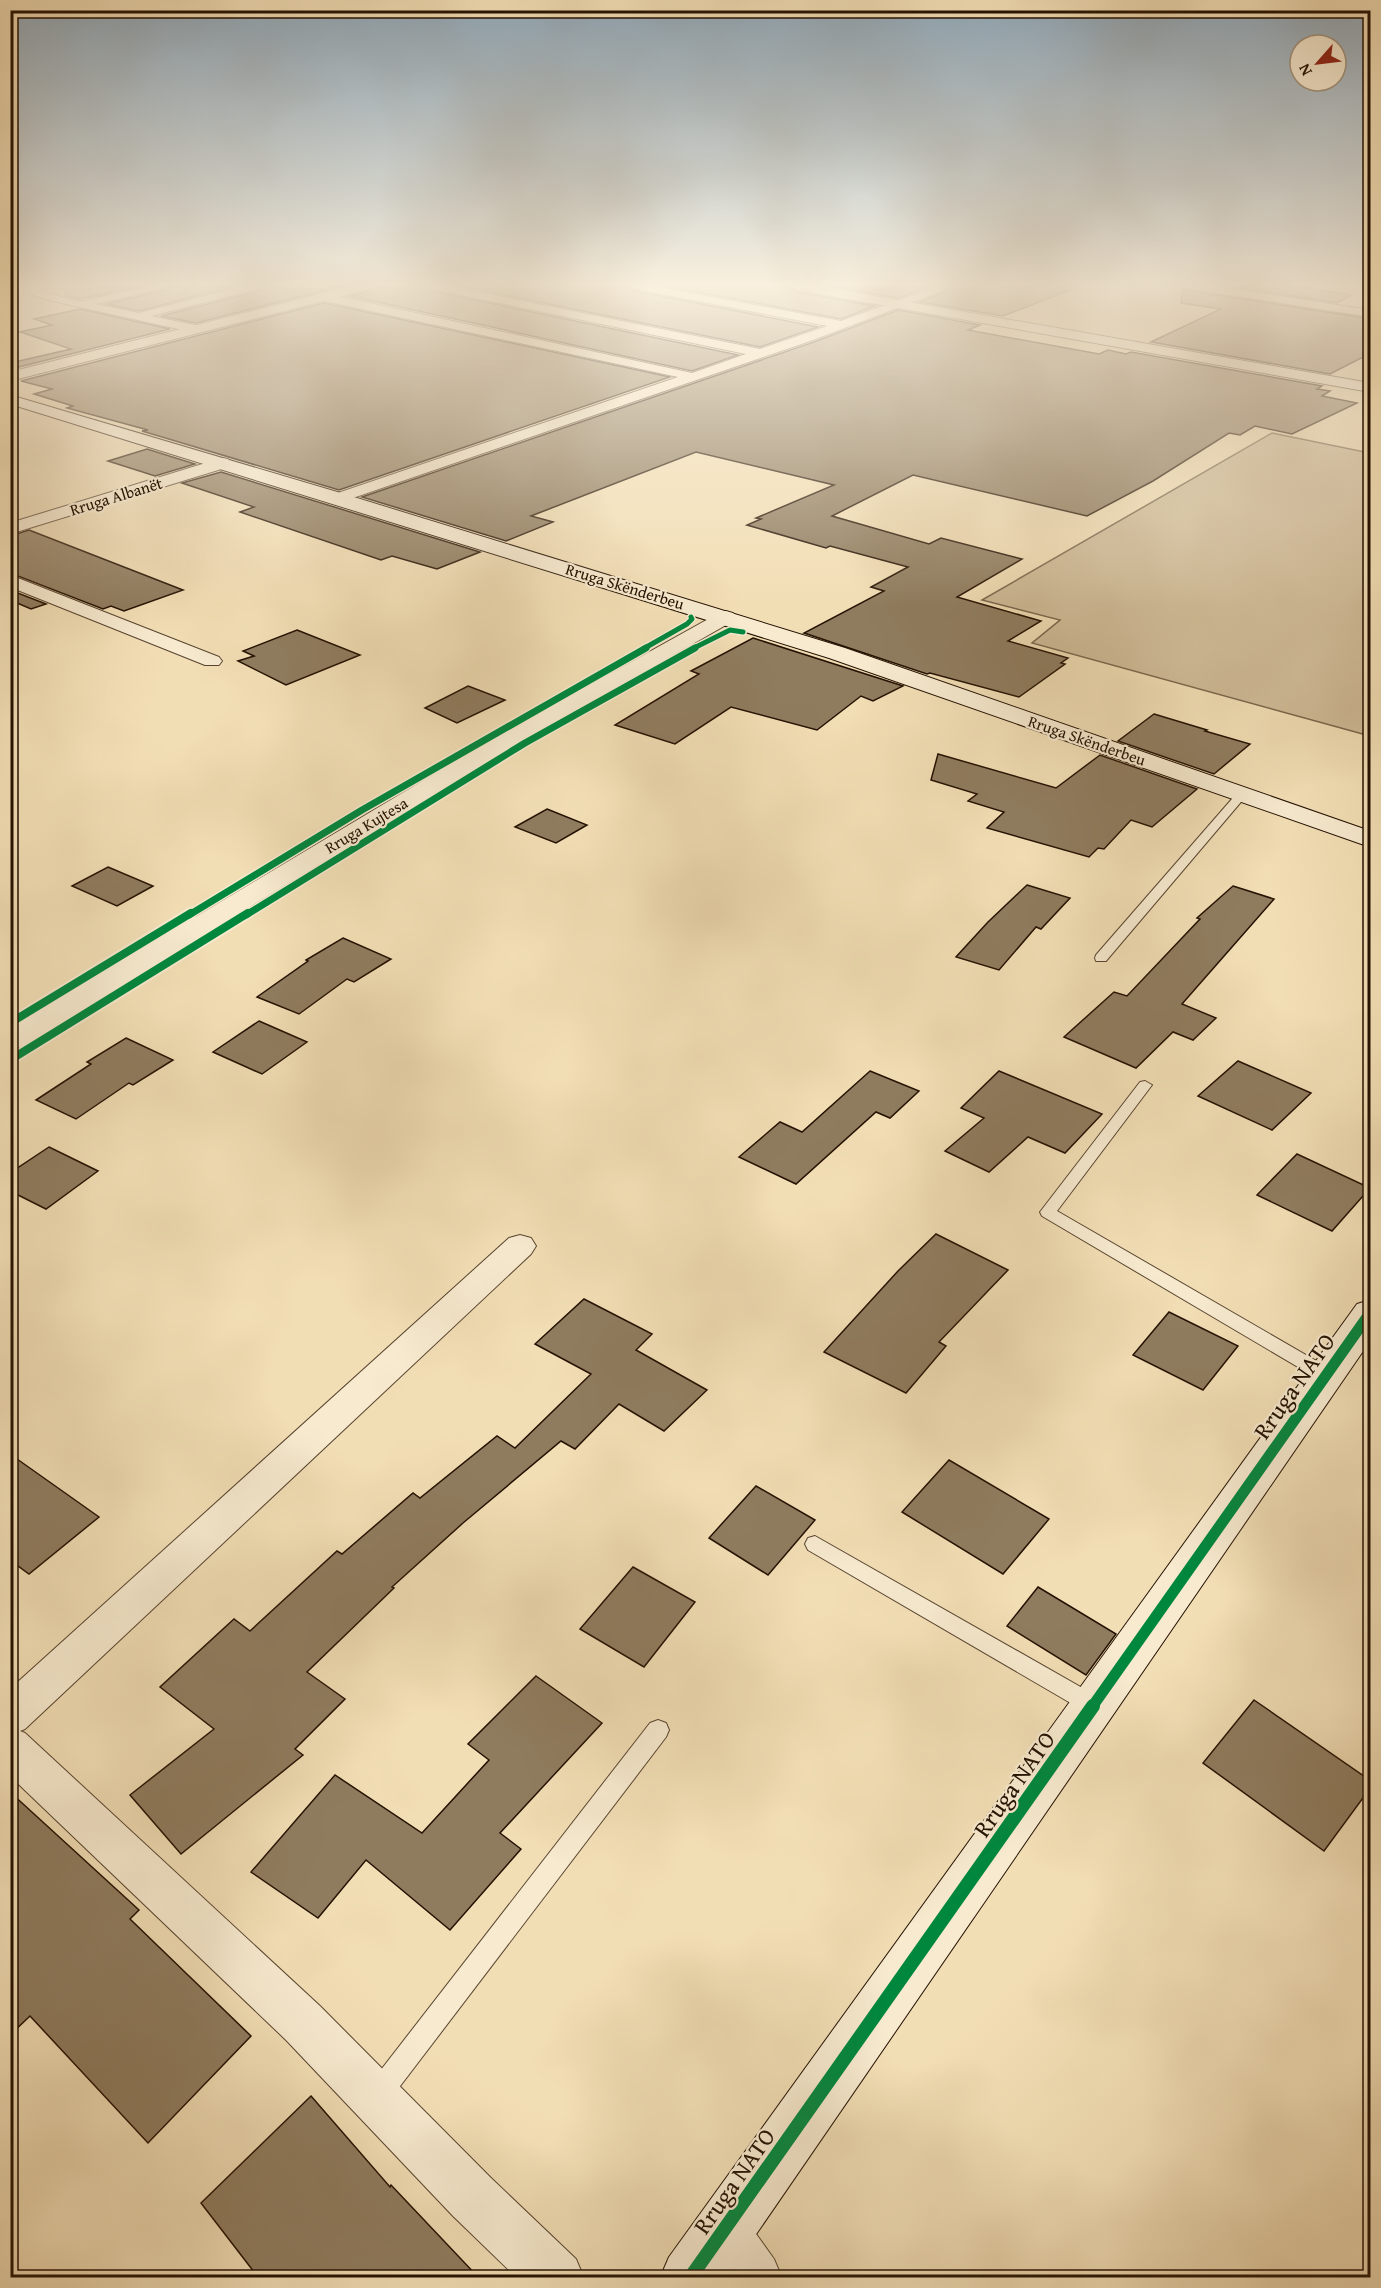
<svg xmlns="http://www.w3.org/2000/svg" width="1381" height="2288" font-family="'Gentium Book Plus',serif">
	<rect width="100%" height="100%" fill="#f2deb5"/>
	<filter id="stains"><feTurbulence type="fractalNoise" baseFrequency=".00333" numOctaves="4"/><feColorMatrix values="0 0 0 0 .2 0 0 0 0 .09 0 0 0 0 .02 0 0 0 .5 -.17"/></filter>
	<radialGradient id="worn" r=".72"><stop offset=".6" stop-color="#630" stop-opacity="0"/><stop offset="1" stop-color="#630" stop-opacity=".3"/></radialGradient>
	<polygon fill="#cfbb97" stroke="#7a664c" stroke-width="1.5" points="1272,433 1370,453 1370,736 1032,643 1060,620 982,600"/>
	<g fill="#8f7c5f" stroke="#241102" stroke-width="1.5">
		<polygon points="66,286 141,286 79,299 65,296"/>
		<polygon points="169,286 235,286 139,311 106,304 166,290"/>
		<polygon points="266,286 342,286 196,323 161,316 263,290"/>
		<polygon points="374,286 424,286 432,291 738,355 692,371 350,296 371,291"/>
		<polygon points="460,286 627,286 635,291 818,327 760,347"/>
		<polygon points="665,286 789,286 797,292 875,306 841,319"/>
		<polygon points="831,286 931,286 898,298"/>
		<polygon points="957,286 1074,286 1075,288 1003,316 920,302"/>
		<polygon points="1183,286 1191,291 1371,319 1371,353 1330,374 1151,342 1221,309 1181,303"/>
		<polygon points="1228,286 1294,286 1352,295 1337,303"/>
		<polygon points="324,303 670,377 339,490 142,431 148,430 67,408 73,406 34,394 52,389 21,381"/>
		<polygon points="80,309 170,329 15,368 10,367 10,363 71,349 20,332 52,325 34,319"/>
		<polygon points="898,310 980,325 968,330 1099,354 1108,350 1126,354 1131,352 1322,386 1317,389 1330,391 1322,396 1357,403 1292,434 1255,426 1240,435 1229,433 1153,481 1087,516 913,475 832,516 929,544 941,538 1022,559 957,597 1041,621 1008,641 1068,658 1061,663 1065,664 1019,697 930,673 927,674 804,633 884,591 871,587 908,567 830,546 826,548 747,525 761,519 756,518 834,485 696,452 531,516 553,522 506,541 362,497 814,342"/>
		<polygon points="147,449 195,464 155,476 108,461"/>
		<polygon points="221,472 480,552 437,569 392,556 381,560 240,512 254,507 182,483"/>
		<polygon points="29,530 183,590 124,611 111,606 103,609 10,573 10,536"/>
		<polygon points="10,590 46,604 31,609 10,600"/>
		<polygon points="297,630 360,655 286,685 238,661 254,656 243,651"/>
		<polygon points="753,638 903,686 873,701 861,696 817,730 731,707 675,744 615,725 699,674 691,671"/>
		<polygon points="468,686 505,700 457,723 425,708"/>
		<polygon points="1154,714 1207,730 1205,731 1250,744 1214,774 1118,741"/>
		<polygon points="938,754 1056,788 1100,755 1197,789 1152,827 1131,820 1104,849 1098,848 1089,857 987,828 1004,812 968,801 977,794 931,780"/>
		<polygon points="547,809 587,825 556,843 515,827"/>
		<polygon points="108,867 153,886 117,906 72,886"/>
		<polygon points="1027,885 1070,898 1041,929 1036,927 999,970 956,957 988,922"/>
		<polygon points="1233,886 1274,899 1182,1004 1216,1018 1193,1040 1173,1032 1136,1068 1064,1037 1114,992 1127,996 1200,919 1197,918"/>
		<polygon points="343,938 391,959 354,982 347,979 299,1014 257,997 308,961 306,960"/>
		<polygon points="259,1021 307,1042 262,1074 213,1052"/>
		<polygon points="126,1038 173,1060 133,1085 129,1083 76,1119 36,1100 91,1064 87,1062"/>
		<polygon points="1238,1061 1311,1093 1272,1130 1198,1096"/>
		<polygon points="870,1071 919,1091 890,1118 876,1112 796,1184 739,1157 780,1122 802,1132"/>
		<polygon points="999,1071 1102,1114 1065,1153 1028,1137 989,1172 945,1151 984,1118 961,1108"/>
		<polygon points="49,1147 98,1171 46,1209 10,1191 10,1173"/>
		<polygon points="1297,1154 1370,1188 1332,1231 1257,1195"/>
		<polygon points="936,1234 1008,1270 939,1342 946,1346 906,1393 824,1352 898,1271"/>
		<polygon points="584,1299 652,1334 636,1350 707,1390 664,1431 619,1404 575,1449 561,1441 463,1523 392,1587 394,1588 307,1672 345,1699 295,1749 303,1755 181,1854 130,1795 214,1729 160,1687 234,1619 250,1631 337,1551 342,1554 413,1493 420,1498 497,1436 515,1448 591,1374 535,1344"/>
		<polygon points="1169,1312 1238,1346 1203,1390 1133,1355"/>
		<polygon points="10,1454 99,1517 29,1574 10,1560"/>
		<polygon points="949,1460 1049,1519 1003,1574 902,1512"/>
		<polygon points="756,1486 815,1520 768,1575 709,1538"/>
		<polygon points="633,1567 695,1602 644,1667 580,1629"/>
		<polygon points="1038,1587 1116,1634 1086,1675 1007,1626"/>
		<polygon points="536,1676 602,1723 500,1833 521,1849 450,1930 366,1860 318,1918 251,1872 335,1775 422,1833 489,1760 468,1744"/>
		<polygon points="1254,1700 1371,1781 1371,1787 1324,1851 1203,1763"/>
		<polygon points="10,1792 139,1910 130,1919 251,2036 148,2143 30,2016 10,2035"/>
		<polygon points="311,2096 390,2187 391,2185 478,2277 258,2277 201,2203"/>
	</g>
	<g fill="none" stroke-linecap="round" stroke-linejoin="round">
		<defs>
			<g id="service">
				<polygon points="1242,791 1246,792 1246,796 1106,961 1096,961 1095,958 1096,955 1238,792"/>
				<polygon points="1145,1081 1152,1085 1057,1211 1332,1370 1335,1375 1332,1380 1326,1381 1320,1380 1042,1216 1040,1212 1140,1082"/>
				<polygon points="815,1536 1100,1698 1104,1705 1100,1712 1093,1714 1086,1712 808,1550 805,1544 808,1538"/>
				<polygon points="658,1720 666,1723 669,1730 666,1737 388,2102 379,2106 370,2102 366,2093 370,2084 650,1723"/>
			</g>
			<g id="minor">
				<path d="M36,286C44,292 73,303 84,301C111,295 138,286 167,286L165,288L96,304L139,313L244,286H264L262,288L151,316L200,326L202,329L196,333L48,300L31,294L28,289Z"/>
				<polygon points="426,286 449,286 760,349 827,326 635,289 629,286 653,286 841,321 938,286 955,286 813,340 344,501 332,501 330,498 332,495 678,377 324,301 318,297 320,295 324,293 692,373 746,354 432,289"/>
				<polygon points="1185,286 1213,286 1370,310 1370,317 1191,289"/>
				<polygon points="10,575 219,657 222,661 219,665 205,665 10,587"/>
				<polygon points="520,1235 531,1238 536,1246 531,1254 25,1729 20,1731 25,1733 320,2006 491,2178 576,2259 584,2278 517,2278 453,2216 286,2040 10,1776 10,1689 509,1238"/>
				<polygon points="722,2205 741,2213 774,2259 782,2278 722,2278 703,2251 695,2232 703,2213"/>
			</g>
			<g id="tertiary">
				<polygon points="351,286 372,286 370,289 10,381 10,372"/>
				<polygon points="791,286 818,286 1370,383 1370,392 797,290"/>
				<polygon points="222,458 228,459 230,463 228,467 10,534 10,523"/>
				<polygon points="726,611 733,613 736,617 733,621 500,754 21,1047 10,1050 10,1028 484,744 719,613"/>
			</g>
			<g id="secondary">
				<polygon points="10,395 344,494 845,648 1370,831 1370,847 829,658 10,404"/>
				<polygon points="1370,1300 1370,1341 726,2278 660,2278 669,2257 1357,1304"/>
			</g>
		</defs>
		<use href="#service" stroke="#58442f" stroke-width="2"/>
		<use href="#minor" stroke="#58442f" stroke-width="2"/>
		<use href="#tertiary" stroke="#58442f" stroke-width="2"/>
		<use href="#secondary" stroke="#241102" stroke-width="2"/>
		<use href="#service" fill="#f7eacf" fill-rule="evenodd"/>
		<use href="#minor" fill="#f7eacf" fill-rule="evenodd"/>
		<use href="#tertiary" fill="#f7eacf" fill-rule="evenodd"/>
		<use href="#secondary" fill="#f7eacf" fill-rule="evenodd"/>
		<defs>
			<g id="cycleway-far4">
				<polyline points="643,649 687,624 692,619 691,617"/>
				<polyline points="692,649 730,630 743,632"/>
			</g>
			<g id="cycleway-far3">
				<polyline points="189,915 362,810 646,648"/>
				<polyline points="246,915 525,743 695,648"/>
			</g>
			<g id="cycleway-far2">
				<polyline points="10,1023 191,913"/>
				<polyline points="10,1060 248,913"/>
			</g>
			<polyline id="cycleway-far1" points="1092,1707 1370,1313"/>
			<polyline id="cycleway" points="690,2278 1093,1706"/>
		</defs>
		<use href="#cycleway-far4" stroke="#f7eacf" stroke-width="8"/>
		<use href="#cycleway-far3" stroke="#f7eacf" stroke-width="10"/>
		<use href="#cycleway-far2" stroke="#f7eacf" stroke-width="12"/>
		<use href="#cycleway-far1" stroke="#f7eacf" stroke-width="15"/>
		<use href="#cycleway" stroke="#f7eacf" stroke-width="18"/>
		<use href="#cycleway-far4" stroke="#00873e" stroke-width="5"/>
		<use href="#cycleway-far3" stroke="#00873e" stroke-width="7"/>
		<use href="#cycleway-far2" stroke="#00873e" stroke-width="8"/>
		<use href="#cycleway-far1" stroke="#00873e" stroke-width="11"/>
		<use href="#cycleway" stroke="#00873e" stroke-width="14"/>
	</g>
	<linearGradient id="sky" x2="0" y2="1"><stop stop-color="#90a9bb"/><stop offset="0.47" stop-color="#f9f0de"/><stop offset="1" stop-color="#f9f0de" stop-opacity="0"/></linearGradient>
	<rect width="1381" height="606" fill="url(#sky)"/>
	<g text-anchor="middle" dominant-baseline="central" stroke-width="4.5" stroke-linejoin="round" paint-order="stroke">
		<g font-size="16" fill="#241102" stroke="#f7eacf">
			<text transform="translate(116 496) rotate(-17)">Rruga Albanët</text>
			<text transform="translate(625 586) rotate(17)">Rruga Skënderbeu</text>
			<text transform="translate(1087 740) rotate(19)">Rruga Skënderbeu</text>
			<text transform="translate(366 825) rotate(-31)">Rruga Kujtesa</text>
		</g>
		<g font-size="24" fill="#241102" stroke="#f7eacf">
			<text transform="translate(1294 1386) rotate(-55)">Rruga NATO</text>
			<text transform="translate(1014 1784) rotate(-55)">Rruga NATO</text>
			<text transform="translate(734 2181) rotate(-55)">Rruga NATO</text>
		</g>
	</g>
	<rect width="1381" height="2288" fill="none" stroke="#f2deb5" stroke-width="36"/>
	<rect x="12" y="12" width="1357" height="2264" fill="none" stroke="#241102" stroke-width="3"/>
	<rect x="18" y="18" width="1345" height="2252" fill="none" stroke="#241102" stroke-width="1.5"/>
	<g transform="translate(1318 63) rotate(242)"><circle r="28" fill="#f7eacf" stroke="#a3937d" stroke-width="1.5"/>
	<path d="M0-4.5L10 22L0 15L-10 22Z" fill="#8f2418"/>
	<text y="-9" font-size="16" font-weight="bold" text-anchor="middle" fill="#241102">N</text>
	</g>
	<rect width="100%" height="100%" filter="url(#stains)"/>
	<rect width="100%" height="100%" fill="url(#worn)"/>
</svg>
